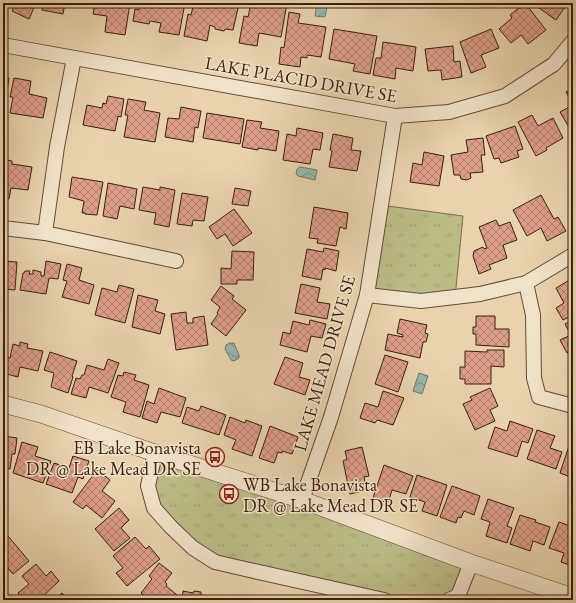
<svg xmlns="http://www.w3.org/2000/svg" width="576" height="603" font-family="'EB Garamond',serif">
	<defs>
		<pattern id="park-tufts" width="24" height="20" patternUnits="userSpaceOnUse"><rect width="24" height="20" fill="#bbbb86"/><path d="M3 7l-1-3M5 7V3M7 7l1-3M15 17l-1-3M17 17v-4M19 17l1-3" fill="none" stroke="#a2a072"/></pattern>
		<pattern id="water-waves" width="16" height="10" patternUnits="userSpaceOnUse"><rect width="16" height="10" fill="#97b7ae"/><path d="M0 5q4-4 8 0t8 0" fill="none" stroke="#7c948c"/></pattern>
		<pattern id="building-cross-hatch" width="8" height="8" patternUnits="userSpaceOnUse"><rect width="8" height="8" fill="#dd9e89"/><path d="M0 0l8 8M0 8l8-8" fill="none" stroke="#b4806e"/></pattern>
	</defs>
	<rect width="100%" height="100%" fill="#e8d3ac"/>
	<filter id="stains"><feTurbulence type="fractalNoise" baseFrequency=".005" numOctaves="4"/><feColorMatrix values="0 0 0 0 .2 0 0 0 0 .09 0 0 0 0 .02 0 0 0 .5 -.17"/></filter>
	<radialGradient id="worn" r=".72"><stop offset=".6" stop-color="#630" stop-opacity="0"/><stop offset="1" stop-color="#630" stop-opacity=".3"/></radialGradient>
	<g fill="url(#park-tufts)" stroke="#7a6c4a">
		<polygon points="380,205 463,216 455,298 367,295"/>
		<polygon points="155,453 471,563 449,600 384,600 215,562 154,508"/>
	</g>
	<g fill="url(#water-waves)" stroke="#727a6e">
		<polygon points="317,3 328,3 325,17 315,16"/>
		<polygon points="300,167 317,170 315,180 298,176 296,174 297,169"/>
		<polygon points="230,343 234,343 239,355 239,358 234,361 231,360 225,349 226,345"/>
		<polygon points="419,373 428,376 422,394 413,391"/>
	</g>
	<g fill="url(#building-cross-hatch)" stroke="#3a1e0f">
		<polygon points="14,3 36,3 29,19 12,11 15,5 13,5"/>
		<polygon points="43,3 65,3 63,14 42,10"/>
		<polygon points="69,3 88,3 88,6"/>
		<polygon points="95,3 130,3 125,35 105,32 107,16 93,14"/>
		<polygon points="140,3 185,3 179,35 159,32 161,23 150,21 149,24 133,21 135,9 139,10"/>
		<polygon points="194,3 232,3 232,7 238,8 233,30 225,29 224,31 215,29 215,27 210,25 207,41 184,36 188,14 191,15"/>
		<polygon points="251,3 287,3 281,37 259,33 257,46 239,43 244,16 248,17"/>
		<polygon points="525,3 546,30 528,44 521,35 511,43 499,29 512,18 510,15"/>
		<polygon points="532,3 559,3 565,7 556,20"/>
		<polygon points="289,12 300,14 298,23 326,27 321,57 307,55 307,58 301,57 300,67 279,64 281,47 284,48"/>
		<polygon points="334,29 377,36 370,74 353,71 355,64 329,59"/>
		<polygon points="491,29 499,48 481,55 486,67 471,73 460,42"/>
		<polygon points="383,42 416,47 413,71 396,68 395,79 373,75 376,58 381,58"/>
		<polygon points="453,46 454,62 460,61 462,77 442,80 441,70 428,71 425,49"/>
		<polygon points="3,77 9,78 4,109 3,108"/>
		<polygon points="14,78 31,81 29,94 47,98 43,118 10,113 13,97 10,97"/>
		<polygon points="573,88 573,127 570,129 560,112 571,106 570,103 572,102 566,92"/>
		<polygon points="108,96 124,99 121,117 118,116 115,131 83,125 87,105 102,108 103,103 106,104"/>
		<polygon points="128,99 146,102 144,110 160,113 155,142 124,137 128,115 125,115"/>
		<polygon points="181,107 201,111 198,128 195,127 193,142 165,137 168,118 179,119"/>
		<polygon points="207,113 244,119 240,144 203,138"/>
		<polygon points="532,115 538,126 553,118 563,138 546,148 547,150 536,156 518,122"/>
		<polygon points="247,120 262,122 260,128 279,131 276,151 258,148 258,150 242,147"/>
		<polygon points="515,126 523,149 517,151 519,157 501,163 499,158 494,159 486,136"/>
		<polygon points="297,128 323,133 320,150 313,149 310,164 283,160 287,134 296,136"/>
		<polygon points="333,134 353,138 351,150 361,151 357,171 329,167 332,151 330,150"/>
		<polygon points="483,138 485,155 481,155 483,172 470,173 471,178 467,180 461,179 460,175 454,175 451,155 468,152 466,140"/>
		<polygon points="424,152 444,156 439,186 410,182 413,163 422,165"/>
		<polygon points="3,159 12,161 12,164 32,167 28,190 11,188 9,199 3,198"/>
		<polygon points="72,177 103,182 97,215 85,214 85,213 82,213 84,201 69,197"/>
		<polygon points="108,183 137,189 134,209 120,206 117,219 103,216"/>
		<polygon points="143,187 160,190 160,187 175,190 169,227 154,224 156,213 139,210"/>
		<polygon points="235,188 251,191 248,206 232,204"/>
		<polygon points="182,193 208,197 204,221 193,220 192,226 177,224"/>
		<polygon points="541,195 554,219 558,217 566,231 547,241 541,228 527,236 513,210"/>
		<polygon points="314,207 348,213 346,229 340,227 336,246 317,243 318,239 309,238"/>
		<polygon points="234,209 252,233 233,246 225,234 217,239 209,227"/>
		<polygon points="496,220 499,226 510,222 517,240 503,245 507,258 489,265 491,269 479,274 473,256 474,251 483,247 484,249 487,248 479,227"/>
		<polygon points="324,248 339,251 336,271 325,268 325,270 323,269 321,280 302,276 307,249 323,252"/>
		<polygon points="232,251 254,252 253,280 237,280 237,284 221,284 221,268 231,269"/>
		<polygon points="3,261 17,262 15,290 3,289"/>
		<polygon points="46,261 61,264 58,279 49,278 46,294 20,290 23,273 24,273 25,271 30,271 29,274 33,274 33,270 41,272 41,276 44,276"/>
		<polygon points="67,264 82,268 79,280 94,285 89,304 62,297 67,281 63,280"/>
		<polygon points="573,278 573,315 563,320 556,308 564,303 556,288"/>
		<polygon points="301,284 320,288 317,302 330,304 327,319 295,313"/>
		<polygon points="119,285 134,289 125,323 95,315 102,288 117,292"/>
		<polygon points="221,286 234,296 232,299 246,310 226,336 211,324 218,314 217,313 220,307 211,300"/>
		<polygon points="138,295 158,300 155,311 165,314 160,334 132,327"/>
		<polygon points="186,312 187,323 193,323 193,318 204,316 208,345 176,350 171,314"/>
		<polygon points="476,316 495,316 495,329 509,329 509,347 476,345 476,334 473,334 473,327 476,327"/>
		<polygon points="400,319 427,325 425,333 428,334 426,342 423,342 420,358 385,350 388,334 403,337 403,335 397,333"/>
		<polygon points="310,320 326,324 322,338 311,336 307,352 280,345 283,332 290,334 293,321 309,325"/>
		<polygon points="573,320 573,350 567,353 560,340 571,335 565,324"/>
		<polygon points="20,342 28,344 27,348 43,351 38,371 20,367 18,377 3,373 6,357 10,358 13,344 20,346"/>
		<polygon points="487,350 504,350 504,367 491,366 491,384 465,384 465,379 460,379 460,367 465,367 465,351 487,352"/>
		<polygon points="50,352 77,361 72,376 73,377 68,393 51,387 54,373 44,370"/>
		<polygon points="385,355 408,362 398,392 375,384"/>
		<polygon points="285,357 303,363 299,377 310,380 305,395 274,384"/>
		<polygon points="108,359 119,363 108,393 89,387 86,398 71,394 76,378 80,379 82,375 84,375 87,365 104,370"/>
		<polygon points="124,372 136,375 134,380 149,385 140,417 123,412 126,402 111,397 118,375 123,376"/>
		<polygon points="159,388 186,398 180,417 161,412 157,423 142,418 147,401 154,404"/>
		<polygon points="490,388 498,406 490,410 495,421 475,430 463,404 472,400 470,397"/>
		<polygon points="383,391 404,398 393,425 377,420 375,423 360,418 365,403 378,407"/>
		<polygon points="201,406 226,415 219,435 182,423 187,407 199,411"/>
		<polygon points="230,417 245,423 246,420 262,426 252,456 232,449 236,440 224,435"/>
		<polygon points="510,421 533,429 528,443 522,441 517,457 488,448 495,427 507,431"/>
		<polygon points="270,426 298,437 292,454 282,451 282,453 278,452 274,463 259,458"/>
		<polygon points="537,430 555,436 550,448 562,452 556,469 527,459"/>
		<polygon points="3,436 17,438 15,454 12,454 10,469 3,468"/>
		<polygon points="22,442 38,447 35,456 51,461 43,483 13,473"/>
		<polygon points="570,443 573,444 573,478 560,473"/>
		<polygon points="362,447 369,476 364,477 367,490 350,494 343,461 347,459 345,451"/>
		<polygon points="73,456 89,461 83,479 78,477 72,493 46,484 54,463 69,468"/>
		<polygon points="384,465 413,476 406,494 392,490 388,503 373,498"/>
		<polygon points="97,470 110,480 102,491 115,501 102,518 86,505 83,509 73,502"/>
		<polygon points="417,475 447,485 437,516 422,511 425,502 410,497"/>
		<polygon points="452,486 480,496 474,515 464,511 461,518 458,517 456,523 440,517"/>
		<polygon points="488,499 514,508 507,526 512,528 507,543 486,536 490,522 481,519"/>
		<polygon points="119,508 129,520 121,528 130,538 114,551 95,529"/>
		<polygon points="520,515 536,520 535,522 550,527 544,545 533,541 530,551 510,544"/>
		<polygon points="559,522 573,527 573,566 561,562 564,553 549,548"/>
		<polygon points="8,536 29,561 13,574 5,565 3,566 3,540"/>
		<polygon points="135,537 146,549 149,546 160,559 127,586 116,573 123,568 113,556"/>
		<polygon points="159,563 172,573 165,582 167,584 166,586 177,595 173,600 150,600 141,593 152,579 149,576"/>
		<polygon points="36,564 46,576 51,571 59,581 39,600 24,600 18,593 29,584 22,576"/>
		<polygon points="183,591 193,593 194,591 201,592 201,595 213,597 213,600 182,600"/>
		<polygon points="62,593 69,600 54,600"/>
		<polygon points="230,596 244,599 244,600 229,600"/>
	</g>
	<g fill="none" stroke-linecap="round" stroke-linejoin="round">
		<defs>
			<g id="minor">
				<polyline points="3,45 395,116 449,112 505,96 554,64 573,41"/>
				<polyline points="3,228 45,233 176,261"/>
				<polyline points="45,233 57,147 74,58"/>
				<polyline points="526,283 533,315 534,378 539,397 573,406"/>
				<polyline points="367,295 421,301 480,294 526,283 573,255"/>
				<polyline points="155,453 148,486 154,508 171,527 193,548 215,562 245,569 384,600"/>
				<polyline points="302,500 331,417 367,295 395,116"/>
				<polyline points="449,600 458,596 471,563"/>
			</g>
			<polyline id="tertiary" points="3,404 41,414 155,453 302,500 471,563 573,597"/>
		</defs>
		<use href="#minor" stroke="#664b36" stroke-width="16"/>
		<use href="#tertiary" stroke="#664b36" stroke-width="18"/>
		<use href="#minor" stroke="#f0e2c9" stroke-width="14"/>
		<use href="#tertiary" stroke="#f0e2c9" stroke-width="17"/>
	</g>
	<defs>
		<symbol id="bus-ring" viewBox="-11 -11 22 22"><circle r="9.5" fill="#f0e2c9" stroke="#8f2418" stroke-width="1.5"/><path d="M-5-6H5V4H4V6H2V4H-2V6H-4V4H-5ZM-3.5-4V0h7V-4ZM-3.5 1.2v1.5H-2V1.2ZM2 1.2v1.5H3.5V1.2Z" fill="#8f2418"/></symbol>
	</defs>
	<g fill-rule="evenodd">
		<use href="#bus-ring" x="204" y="446" width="22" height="22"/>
		<use href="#bus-ring" x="218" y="483" width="22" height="22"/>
	</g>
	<g text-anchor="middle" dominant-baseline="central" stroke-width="3" stroke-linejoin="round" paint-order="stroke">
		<g font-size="18" fill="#3a1e0f" stroke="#f0e2c9">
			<text transform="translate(301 79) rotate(10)">LAKE PLACID DRIVE SE</text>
			<text transform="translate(324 363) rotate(-74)">LAKE MEAD DRIVE SE</text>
		</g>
		<g font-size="18" fill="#3a1e0f" stroke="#f0e2c9" text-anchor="end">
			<text x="201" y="447">EB Lake Bonavista<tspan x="201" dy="21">DR @ Lake Mead DR SE</tspan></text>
			<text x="243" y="484" text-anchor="start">WB Lake Bonavista<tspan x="243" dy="21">DR @ Lake Mead DR SE</tspan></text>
		</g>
	</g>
	<rect width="576" height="603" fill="none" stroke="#e8d3ac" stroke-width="16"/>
	<rect x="4" y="4" width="568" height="595" fill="none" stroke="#3a1e0f" stroke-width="2"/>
	<rect x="8" y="8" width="560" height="587" fill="none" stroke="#3a1e0f"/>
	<rect width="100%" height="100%" filter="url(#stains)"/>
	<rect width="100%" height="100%" fill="url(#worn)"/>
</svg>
